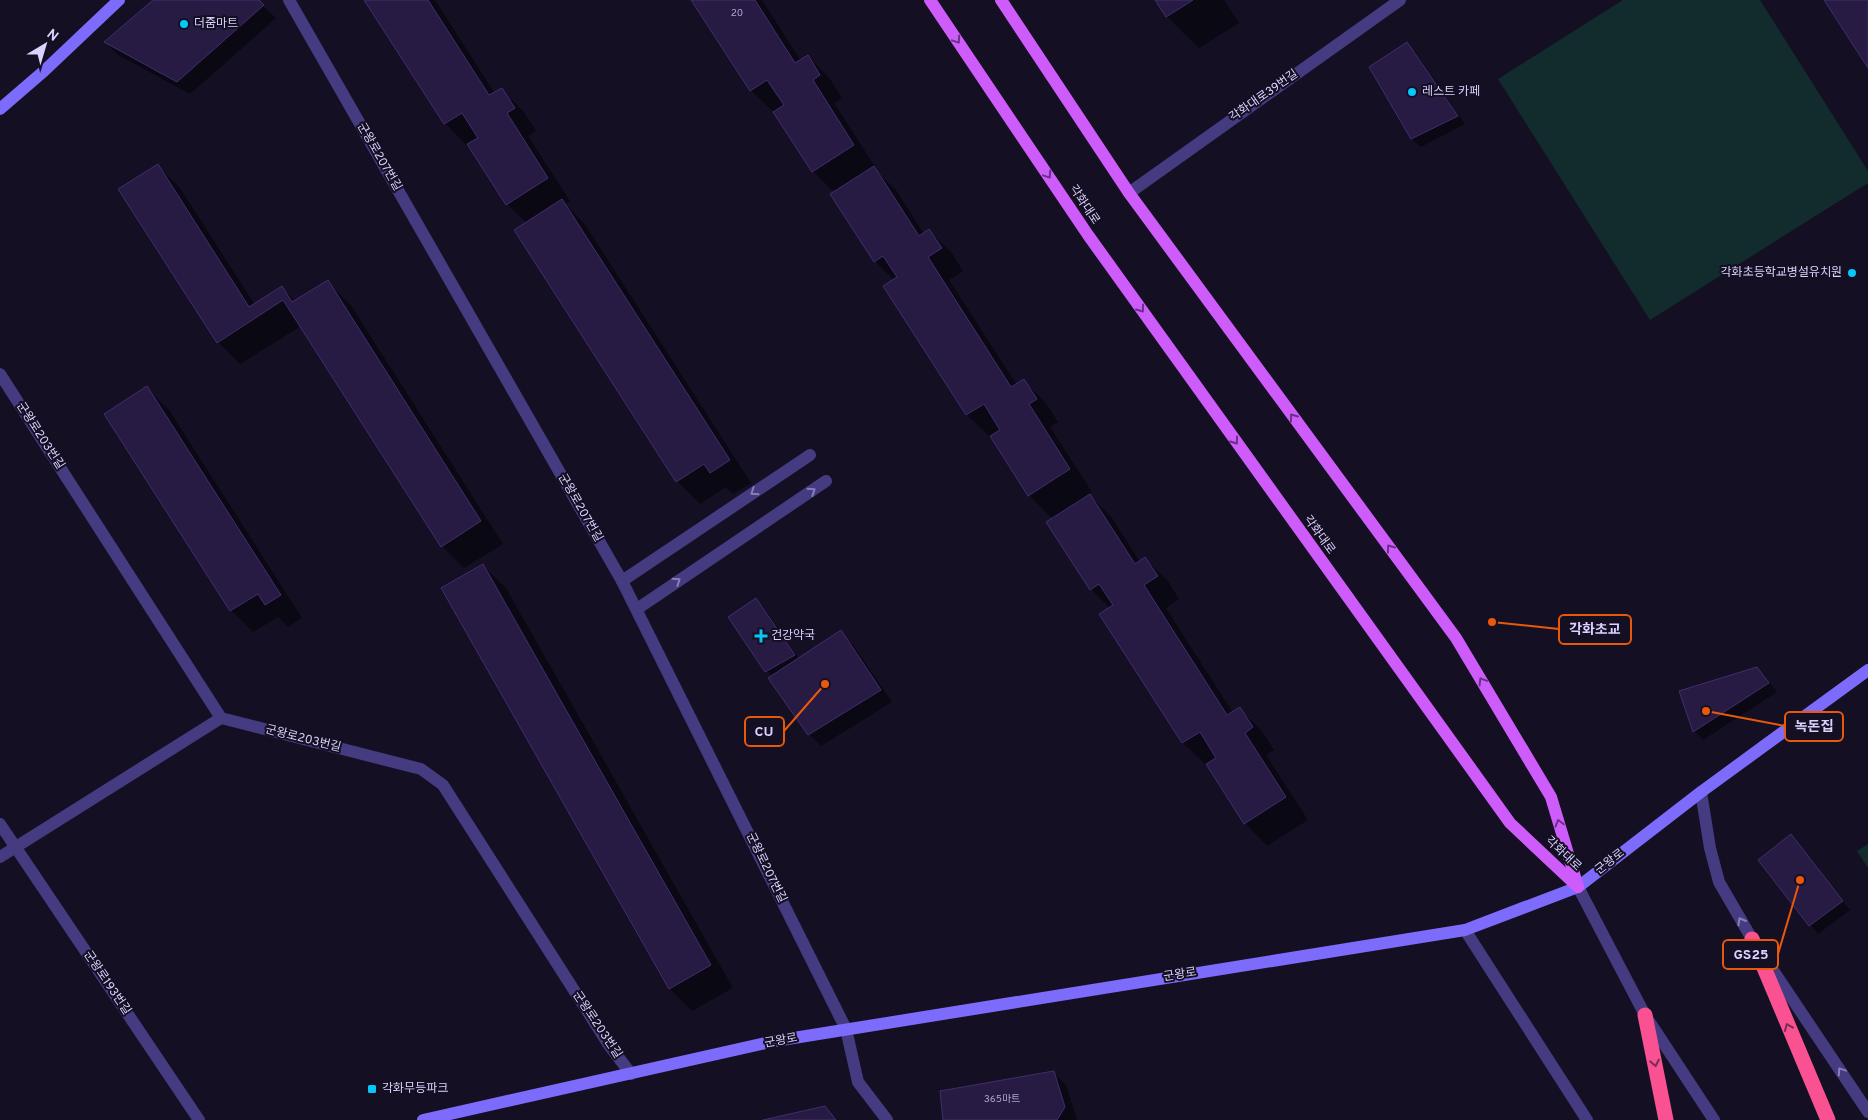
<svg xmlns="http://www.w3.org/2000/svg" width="1868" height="1120" font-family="Overpass,'Noto Sans KR',sans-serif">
	<rect width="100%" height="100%" fill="#140f23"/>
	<g fill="#122c2d">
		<polygon points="1623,0 1760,0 1868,171 1868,183 1650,320 1498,79"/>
		<polygon points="1868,844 1868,868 1857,851"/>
	</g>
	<g fill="#0007">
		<polygon points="155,0 257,0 276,18 190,94 118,55 106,42"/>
		<polygon points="366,0 435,0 495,94 501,90 524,112 536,131 528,136 570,201 565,204 584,223 751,483 733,494 726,487 700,504 677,481 516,230 527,223 507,204 469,145 467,146 445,123"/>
		<polygon points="693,0 762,0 801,61 808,56 830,79 842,98 834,103 876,168 874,169 896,190 924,234 929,231 952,253 963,271 949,280 1017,385 1024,381 1046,403 1058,422 1050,427 1092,492 1088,494 1112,518 1140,562 1145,559 1168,581 1179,599 1166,608 1233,713 1240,709 1262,731 1274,750 1266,755 1308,820 1267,846 1245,823 1207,764 1206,765 1183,743 1101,614 1110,608 1091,589 1053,519 1029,495 991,436 990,437 967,415 885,286 894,280 875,261 835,193 813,171 774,112 751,91"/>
		<polygon points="1156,0 1224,0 1239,23 1199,48 1167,17"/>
		<polygon points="1407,44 1415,52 1465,124 1421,147 1412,139 1371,68"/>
		<polygon points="158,166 180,188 255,305 282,288 296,302 327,282 350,304 503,544 464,568 442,546 301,326 240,364 218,342"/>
		<polygon points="147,388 169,410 302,618 288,627 278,617 253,632 231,610"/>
		<polygon points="483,566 506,588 733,988 692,1011 670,989 443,589"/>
		<polygon points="756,600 764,608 799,659 840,632 853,645 892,702 821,746 809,734 772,677 730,618"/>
		<polygon points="1757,668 1777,692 1703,740 1694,731 1680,692"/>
		<polygon points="1791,836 1850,910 1818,934 1759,860"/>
		<polygon points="1053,1073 1066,1085 1077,1120 945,1120"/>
	</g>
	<g fill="#271b44" stroke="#412e6f">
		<polygon points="153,0 259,0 264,5 177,82 104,42"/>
		<polygon points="364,0 428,0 489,95 502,88 515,108 507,113 548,178 506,205 467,144 478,138 462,113 444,124"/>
		<polygon points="691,0 755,0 795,63 808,55 820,75 813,80 854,145 812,172 773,112 784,105 767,80 750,91"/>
		<polygon points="1155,0 1193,0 1166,17"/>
		<polygon points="1824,0 1868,0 1868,68"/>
		<polygon points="1407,42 1458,116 1411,139 1369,67"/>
		<polygon points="158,164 249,307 282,286 292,302 328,280 481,521 441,547 283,300 217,343 118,189"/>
		<polygon points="874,166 919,236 929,229 942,248 928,257 1011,387 1024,379 1037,399 1029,404 1070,469 1028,496 990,436 1000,430 984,404 966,415 883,286 897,277 883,256 874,262 830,194"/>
		<polygon points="562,199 730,460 710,473 704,464 676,482 514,230"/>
		<polygon points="147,386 281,595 265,605 258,594 230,611 104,414"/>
		<polygon points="1090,494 1135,564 1145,557 1158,576 1144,585 1227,715 1240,707 1253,727 1245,733 1286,797 1244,824 1206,764 1216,758 1200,732 1182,743 1099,614 1113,605 1099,584 1090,590 1046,522"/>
		<polygon points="483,564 711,965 669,989 441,588"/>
		<polygon points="756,598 795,655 765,672 728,617"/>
		<polygon points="841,630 881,690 808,735 768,678"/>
		<polygon points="1757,667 1769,683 1693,732 1679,691"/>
		<polygon points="1791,834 1843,901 1809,926 1758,860"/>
		<polygon points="1054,1071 1065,1107 1057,1120 943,1120 940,1091"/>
		<polygon points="825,1106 836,1120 763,1120"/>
	</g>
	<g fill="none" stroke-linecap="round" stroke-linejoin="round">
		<g stroke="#443b81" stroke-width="12">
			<polyline points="289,0 622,581 846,1029"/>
			<polyline points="622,581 810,455"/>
			<polyline points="637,609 826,481"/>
		</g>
		<g stroke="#443b81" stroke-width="12">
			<polyline points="1129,193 1400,0"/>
			<polyline points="0,374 221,718 421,769 443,785 609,1045 631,1074"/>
			<polyline points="1701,792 1710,848 1719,882 1752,939 1868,1112"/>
			<polyline points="0,824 199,1120"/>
			<polyline points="0,857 221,718"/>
			<polyline points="1578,887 1645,1015 1714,1120"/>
			<polyline points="1465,930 1587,1120"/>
			<polyline points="846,1029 858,1082 887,1120"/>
		</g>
		<g stroke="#7d6cfb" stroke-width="12">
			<polyline points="0,109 44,71 119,0"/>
			<polyline points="423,1120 775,1041 1465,930 1578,887 1701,792 1868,670"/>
		</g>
		<g stroke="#ce5cfb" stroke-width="12">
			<polyline points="930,0 1088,235 1510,823 1578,887"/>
			<polyline points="1001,0 1129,193 1456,638 1551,797 1578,887"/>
		</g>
		<g stroke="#fa5193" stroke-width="15">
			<polyline points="1752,939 1828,1120"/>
			<polyline points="1645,1015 1666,1120"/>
		</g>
	</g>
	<defs><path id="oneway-chevron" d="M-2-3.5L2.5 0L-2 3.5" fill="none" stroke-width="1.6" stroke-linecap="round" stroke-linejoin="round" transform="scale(1.25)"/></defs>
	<g stroke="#683284">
		<use href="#oneway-chevron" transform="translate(957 40) rotate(56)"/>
		<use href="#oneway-chevron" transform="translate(1048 175) rotate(56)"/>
		<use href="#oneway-chevron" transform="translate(1141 309) rotate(54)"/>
		<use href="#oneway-chevron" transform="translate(1293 417) rotate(-126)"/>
		<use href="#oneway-chevron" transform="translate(1235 441) rotate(54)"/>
		<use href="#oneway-chevron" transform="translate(1390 548) rotate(-126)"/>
		<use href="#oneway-chevron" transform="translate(1482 681) rotate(-121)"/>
		<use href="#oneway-chevron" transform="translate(1559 823) rotate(-106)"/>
	</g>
	<g stroke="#887fb9">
		<use href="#oneway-chevron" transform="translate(812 491) rotate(-34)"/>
		<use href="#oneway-chevron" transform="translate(754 492) rotate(146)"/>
		<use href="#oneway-chevron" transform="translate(677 581) rotate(-34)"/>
		<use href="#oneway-chevron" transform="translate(1741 921) rotate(-120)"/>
		<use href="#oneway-chevron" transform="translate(1841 1071) rotate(-124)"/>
	</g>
	<g stroke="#7b2d55">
		<use href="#oneway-chevron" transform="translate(1788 1027) rotate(-113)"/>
		<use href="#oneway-chevron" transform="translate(1655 1063) rotate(79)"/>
	</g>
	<g fill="#06c8f6" stroke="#140f23" stroke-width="2">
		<circle cx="184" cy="24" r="5"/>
		<circle cx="1412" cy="92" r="5"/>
		<circle cx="1852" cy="273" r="5"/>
		<path d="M758.5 628.5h5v5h5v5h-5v5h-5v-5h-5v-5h5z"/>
		<rect x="367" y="1084" width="10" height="10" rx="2.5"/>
	</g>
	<g text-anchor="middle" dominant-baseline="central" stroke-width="4" stroke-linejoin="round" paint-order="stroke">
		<g font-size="10" fill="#aea4d0">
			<text x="737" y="13">20</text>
			<text x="1002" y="1099">365마트</text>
		</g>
		<g font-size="12" fill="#dbd2fe" stroke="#140f23" text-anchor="start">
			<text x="194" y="24">더줌마트</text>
			<text x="1422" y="92">레스트 카페</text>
			<text x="1842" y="273" text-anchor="end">각화초등학교병설유치원</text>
			<text x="771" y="636">건강약국</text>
			<text x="382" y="1089">각화무등파크</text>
		</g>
		<g font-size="12" fill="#dbd2fe" stroke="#140f23">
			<text transform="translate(1264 96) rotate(-35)">각화대로39번길</text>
			<text transform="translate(379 157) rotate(60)">군왕로207번길</text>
			<text transform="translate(1084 205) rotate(56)">각화대로</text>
			<text transform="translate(40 436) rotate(57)">군왕로203번길</text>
			<text transform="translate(580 508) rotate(60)">군왕로207번길</text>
			<text transform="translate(1319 535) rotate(54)">각화대로</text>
			<text transform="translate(303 739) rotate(14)">군왕로203번길</text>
			<text transform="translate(1563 854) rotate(43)">각화대로</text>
			<text transform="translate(1610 862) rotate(-38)">군왕로</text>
			<text transform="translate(766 868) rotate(64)">군왕로207번길</text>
			<text transform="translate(1180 975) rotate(-9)">군왕로</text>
			<text transform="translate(107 983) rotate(56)">군왕로193번길</text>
			<text transform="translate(597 1025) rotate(56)">군왕로203번길</text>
			<text transform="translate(781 1041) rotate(-11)">군왕로</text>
		</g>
	</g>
	<path fill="none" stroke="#e8590c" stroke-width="2" d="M1492 622L1559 629M1706 711L1785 726M825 684L784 731M1800 880L1778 954"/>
	<g fill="#e8590c" stroke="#140f23" stroke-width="2">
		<circle cx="1492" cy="622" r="5"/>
		<circle cx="1706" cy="711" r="5"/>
		<circle cx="825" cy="684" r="5"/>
		<circle cx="1800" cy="880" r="5"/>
	</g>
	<g fill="#140f23" stroke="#e8590c" stroke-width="2">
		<rect x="1559" y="615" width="72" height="29" rx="5"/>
		<rect x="1785" y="712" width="58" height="29" rx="5"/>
		<rect x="745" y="717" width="39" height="29" rx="5"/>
		<rect x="1723" y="940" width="55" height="29" rx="5"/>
	</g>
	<g font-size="14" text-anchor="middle" font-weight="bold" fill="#dbd2fe">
		<text x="1595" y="634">각화초교</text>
		<text x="1814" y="731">녹돈집</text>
		<text x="764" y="736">CU</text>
		<text x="1751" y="959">GS25</text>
	</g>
	<g transform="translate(45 45) rotate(38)" stroke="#140f23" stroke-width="4" paint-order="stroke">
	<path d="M0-4L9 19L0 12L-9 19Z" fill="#dbd2fe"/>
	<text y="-8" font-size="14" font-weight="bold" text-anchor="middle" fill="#dbd2fe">N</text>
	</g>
</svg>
